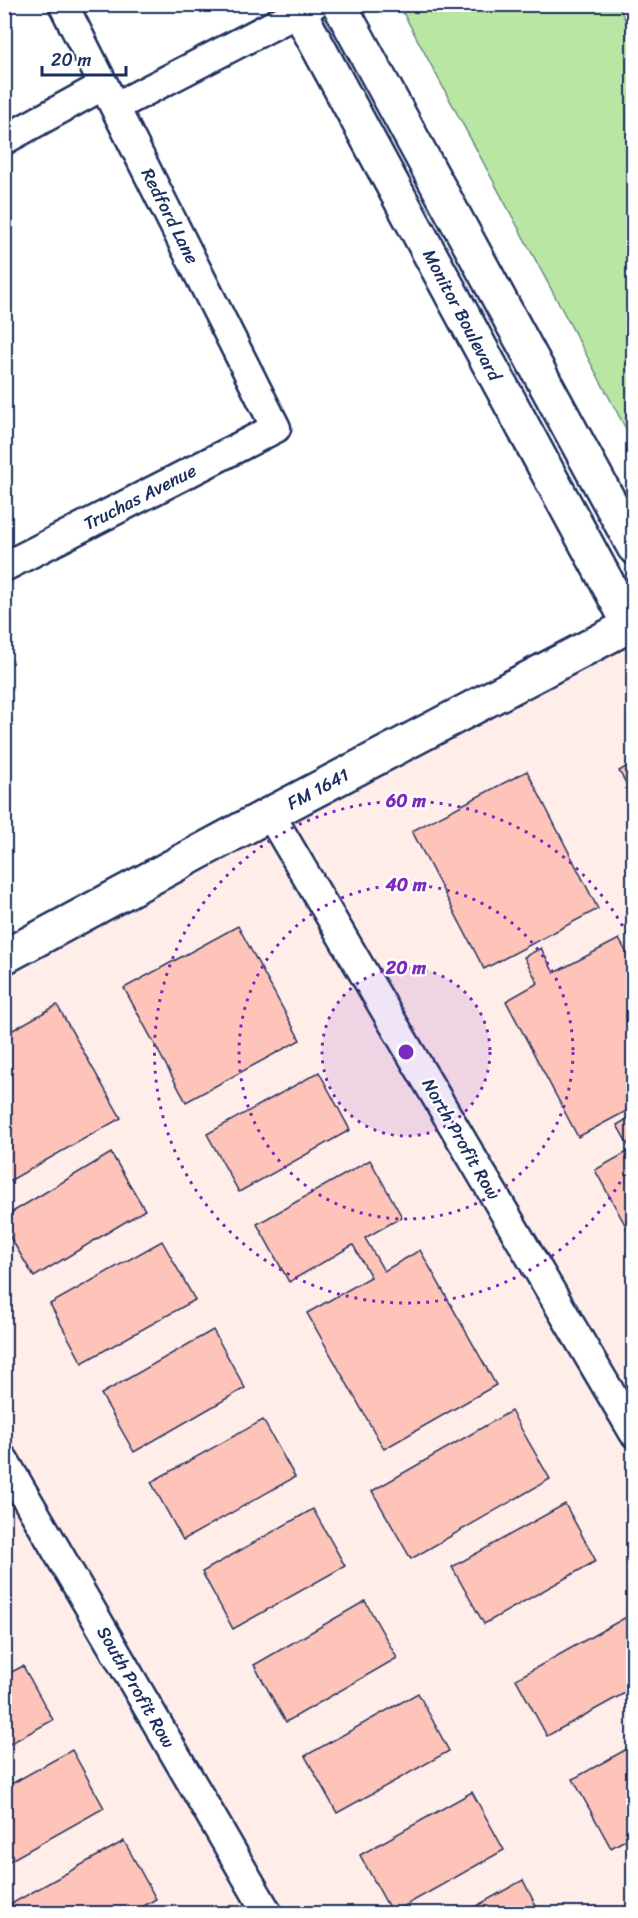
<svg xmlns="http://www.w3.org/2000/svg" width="638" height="1918" font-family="Sriracha,sans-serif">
	<rect width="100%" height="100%" fill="#fff"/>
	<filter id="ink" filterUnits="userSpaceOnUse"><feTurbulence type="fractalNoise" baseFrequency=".0167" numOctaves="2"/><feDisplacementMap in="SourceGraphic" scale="12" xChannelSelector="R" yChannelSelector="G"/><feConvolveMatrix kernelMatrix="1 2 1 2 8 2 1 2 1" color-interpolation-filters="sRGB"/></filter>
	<g filter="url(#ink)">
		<polygon fill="#ffedea" points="633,615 633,1913 5,1914 5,950"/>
		<polygon fill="#bae6a3" stroke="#6a8a80" stroke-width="1.5" points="399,5 618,5 634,38 633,442"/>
		<g fill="#fec3b9" stroke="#1b2f5e" stroke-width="1.5">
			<polygon points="634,762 634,797 619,771"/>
			<polygon points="527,771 598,909 484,969 412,831"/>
			<polygon points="238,926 300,1040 186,1102 124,988"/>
			<polygon points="619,939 634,966 634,1107 578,1137 506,1001 538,983 524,957 541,948 554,973"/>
			<polygon points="57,1005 121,1118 4,1184 4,1035"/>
			<polygon points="319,1072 350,1130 239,1192 207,1134"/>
			<polygon points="630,1117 634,1124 634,1241 595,1170 631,1150 617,1125"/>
			<polygon points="111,1153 145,1210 34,1277 4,1227 4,1217"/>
			<polygon points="370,1160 402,1217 365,1238 384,1271 420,1250 496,1385 384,1449 307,1313 371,1277 353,1245 289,1282 257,1224"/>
			<polygon points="162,1241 195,1300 82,1363 50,1304"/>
			<polygon points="213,1330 245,1388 134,1452 101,1394"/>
			<polygon points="511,1411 550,1479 411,1559 372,1491"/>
			<polygon points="263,1420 295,1477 183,1540 151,1482"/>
			<polygon points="565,1504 596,1561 484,1624 452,1567"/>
			<polygon points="313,1509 345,1566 233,1629 202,1572"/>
			<polygon points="365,1601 397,1658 286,1722 254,1665"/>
			<polygon points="628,1616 634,1625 634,1688 547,1736 516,1679"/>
			<polygon points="23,1666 53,1720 4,1747 4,1676"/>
			<polygon points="418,1693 449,1751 337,1813 305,1756"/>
			<polygon points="634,1745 634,1835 611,1848 573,1779"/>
			<polygon points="72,1750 104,1808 4,1864 4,1788"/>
			<polygon points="472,1792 504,1850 392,1913 360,1855"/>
			<polygon points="124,1841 156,1899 130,1914 17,1914 11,1904"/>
			<polygon points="523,1880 540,1914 462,1914"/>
		</g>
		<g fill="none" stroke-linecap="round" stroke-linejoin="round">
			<defs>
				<g id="minor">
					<polyline points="115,107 314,4"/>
					<polyline points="4,140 104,85"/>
					<polyline points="4,567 276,428 63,4"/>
					<polyline points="270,814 634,1433"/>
					<polyline points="4,1460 268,1914"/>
				</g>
				<g id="tertiary">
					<polyline points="295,4 630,625"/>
					<polyline points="339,4 634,547"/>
				</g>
				<polyline id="secondary" points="4,957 270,814 634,623"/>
			</defs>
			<use href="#minor" stroke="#1b2f5e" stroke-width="33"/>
			<use href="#tertiary" stroke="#1b2f5e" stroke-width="38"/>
			<use href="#secondary" stroke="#1b2f5e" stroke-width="38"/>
			<use href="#minor" stroke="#fff" stroke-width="28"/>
			<use href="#tertiary" stroke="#fff" stroke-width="33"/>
			<use href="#secondary" stroke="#fff" stroke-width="33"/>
		</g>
	</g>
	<circle cx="406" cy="1052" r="84" fill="#7b2cbf" fill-opacity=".12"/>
	<g fill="none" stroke="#7b2cbf" stroke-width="3" stroke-dasharray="3 6">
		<circle cx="406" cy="1052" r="84"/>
		<circle cx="406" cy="1052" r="167"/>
		<path d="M633 1158A251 251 0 1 1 633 946"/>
	</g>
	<g text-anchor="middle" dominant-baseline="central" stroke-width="4.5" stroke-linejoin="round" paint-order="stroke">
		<g font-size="18" fill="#1b2f5e" stroke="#fff">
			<text transform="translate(170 216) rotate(63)">Redford Lane</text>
			<text transform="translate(462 315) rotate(62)">Monitor Boulevard</text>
			<text transform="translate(140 497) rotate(-27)">Truchas Avenue</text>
			<text transform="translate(318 789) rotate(-28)">FM 1641</text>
			<text transform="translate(461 1139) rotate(60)">North Profit Row</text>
			<text transform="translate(136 1687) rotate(60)">South Profit Row</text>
		</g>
	</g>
	<circle cx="406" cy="1052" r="9" fill="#7b2cbf" stroke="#fff" stroke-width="3"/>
	<g font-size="18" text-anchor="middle" font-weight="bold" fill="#7b2cbf" stroke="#fff" stroke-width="4.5" stroke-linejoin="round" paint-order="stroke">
		<text x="406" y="807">60 m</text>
		<text x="406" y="891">40 m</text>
		<text x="406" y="974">20 m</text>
	</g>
	<rect width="638" height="1918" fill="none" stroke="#fff" stroke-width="24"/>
	<rect x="12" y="12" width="614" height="1894" fill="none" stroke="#1b2f5e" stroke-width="2" filter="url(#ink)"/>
	<path d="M42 66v9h84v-9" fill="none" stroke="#1b2f5e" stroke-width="3"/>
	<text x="51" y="66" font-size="18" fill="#1b2f5e" stroke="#ffffff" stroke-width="4.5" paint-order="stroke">20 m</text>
</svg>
